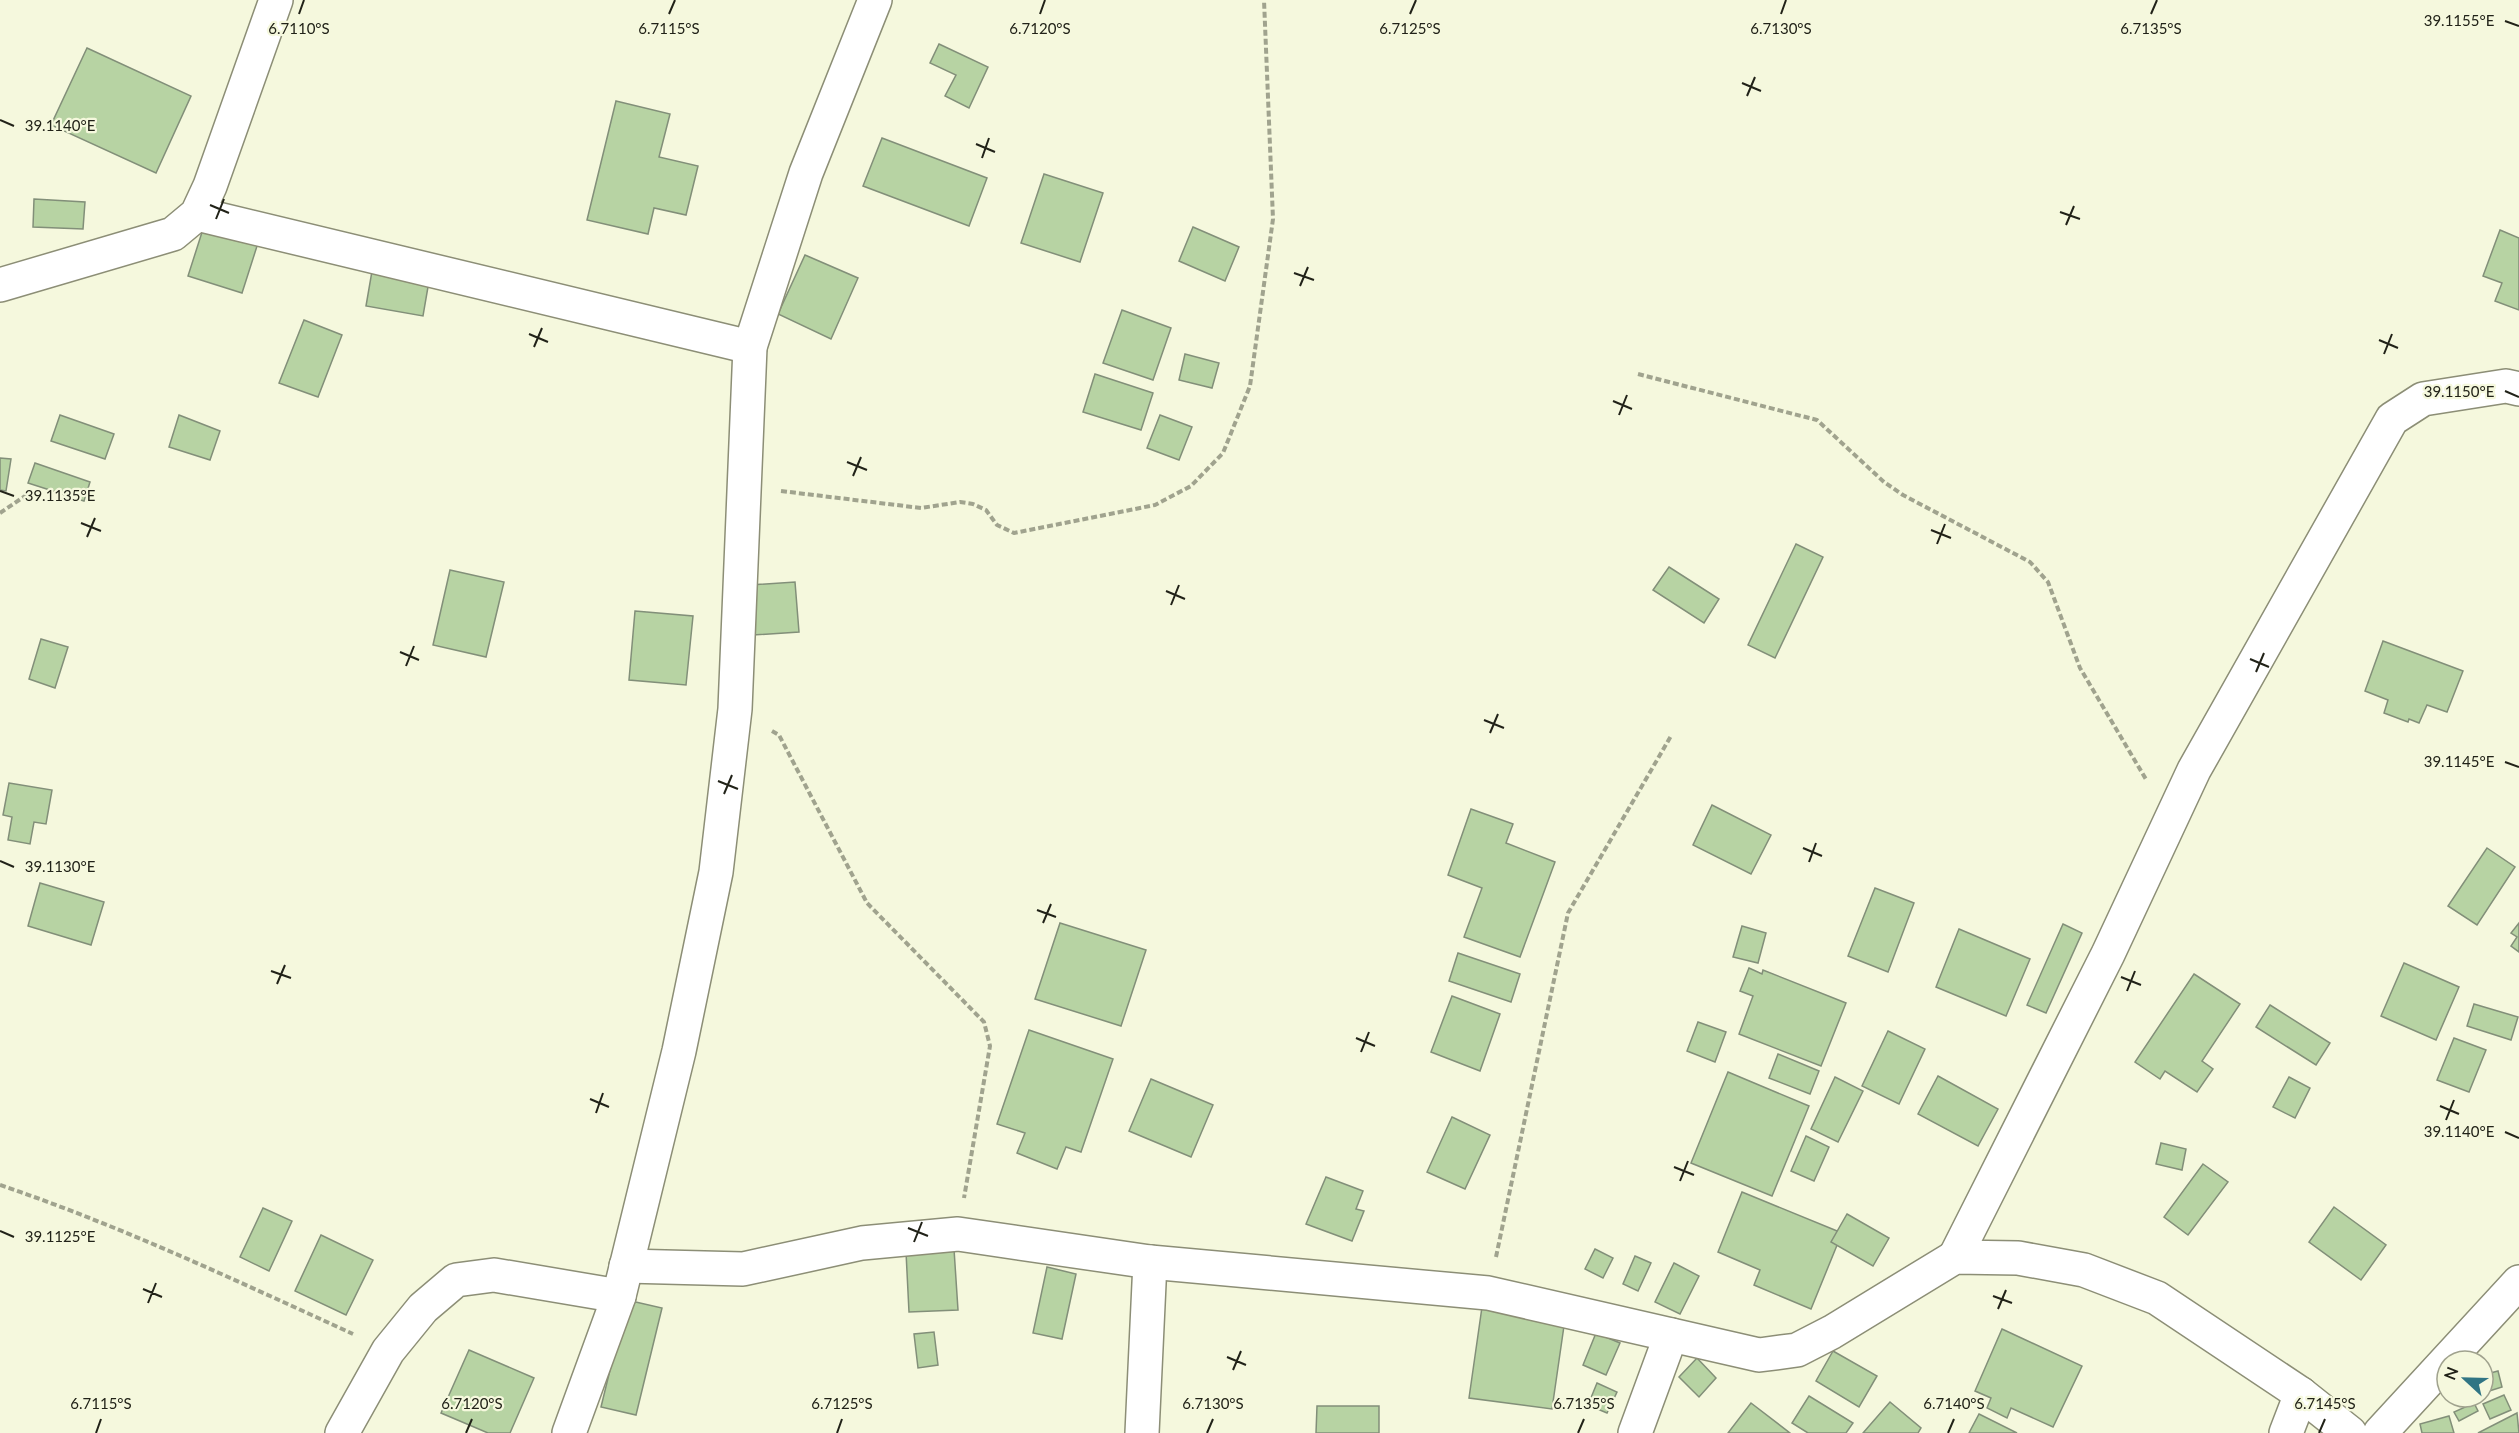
<svg xmlns="http://www.w3.org/2000/svg" width="2519" height="1433" font-family="Lato,sans-serif">
	<rect width="100%" height="100%" fill="#f5f8dd"/>
	<g fill="#b7d3a3" stroke="#828f79" stroke-width="1.5">
		<polygon points="939,44 988,67 969,108 945,96 956,75 930,63"/>
		<polygon points="87,48 191,96 156,173 51,125"/>
		<polygon points="616,101 670,114 659,157 698,166 686,215 654,208 648,234 587,220"/>
		<polygon points="882,138 987,178 969,226 863,186"/>
		<polygon points="1044,174 1103,193 1080,262 1021,243"/>
		<polygon points="34,199 85,202 83,229 33,227"/>
		<polygon points="204,226 258,243 242,293 188,276"/>
		<polygon points="1193,227 1239,247 1225,281 1179,261"/>
		<polygon points="2500,230 2519,238 2519,310 2495,301 2502,283 2483,276"/>
		<polygon points="805,255 858,278 831,339 778,314"/>
		<polygon points="372,271 429,281 423,316 366,306"/>
		<polygon points="1122,310 1171,328 1153,380 1103,363"/>
		<polygon points="304,320 342,335 318,397 279,383"/>
		<polygon points="1185,354 1219,363 1212,388 1179,380"/>
		<polygon points="1095,374 1153,393 1141,430 1083,412"/>
		<polygon points="60,415 114,434 105,459 51,441"/>
		<polygon points="179,415 220,431 210,460 169,447"/>
		<polygon points="1160,415 1192,427 1179,460 1147,448"/>
		<polygon points="0,458 11,459 6,491 0,490"/>
		<polygon points="35,463 90,482 84,501 28,483"/>
		<polygon points="1796,544 1823,557 1775,658 1748,645"/>
		<polygon points="1669,567 1719,599 1704,623 1653,590"/>
		<polygon points="450,570 504,582 486,657 433,645"/>
		<polygon points="795,582 799,632 753,635 750,585"/>
		<polygon points="635,611 693,616 686,685 629,680"/>
		<polygon points="41,639 68,647 55,688 29,679"/>
		<polygon points="2383,641 2463,671 2447,712 2427,705 2419,723 2409,719 2408,722 2384,713 2388,700 2365,691"/>
		<polygon points="9,783 52,790 46,824 34,822 30,844 8,840 12,817 3,815"/>
		<polygon points="1712,805 1771,835 1751,874 1693,845"/>
		<polygon points="1471,809 1513,824 1506,843 1555,862 1520,957 1464,937 1482,888 1448,875"/>
		<polygon points="2487,848 2515,867 2477,925 2448,906"/>
		<polygon points="40,883 104,902 91,945 28,926"/>
		<polygon points="1875,888 1914,903 1888,972 1848,956"/>
		<polygon points="1060,923 1146,950 1121,1026 1035,999"/>
		<polygon points="2519,923 2519,952 2511,946 2517,937 2511,933"/>
		<polygon points="2063,924 2082,933 2046,1013 2027,1005"/>
		<polygon points="1742,926 1766,933 1758,963 1733,957"/>
		<polygon points="1959,929 2030,959 2006,1016 1936,987"/>
		<polygon points="1458,953 1520,974 1511,1002 1449,981"/>
		<polygon points="2404,963 2459,987 2436,1040 2381,1016"/>
		<polygon points="1749,968 1762,974 1763,970 1846,1003 1821,1066 1739,1034 1753,996 1740,991"/>
		<polygon points="2194,974 2240,1004 2202,1061 2213,1069 2197,1092 2165,1071 2160,1079 2135,1062"/>
		<polygon points="1452,996 1500,1014 1480,1071 1431,1052"/>
		<polygon points="2474,1004 2518,1017 2511,1040 2467,1026"/>
		<polygon points="2270,1005 2330,1043 2316,1065 2256,1027"/>
		<polygon points="1698,1022 1726,1032 1715,1062 1687,1051"/>
		<polygon points="1029,1030 1113,1059 1081,1152 1066,1147 1057,1169 1017,1153 1025,1133 997,1124"/>
		<polygon points="1888,1031 1925,1049 1899,1104 1862,1086"/>
		<polygon points="2454,1038 2486,1050 2469,1092 2437,1080"/>
		<polygon points="1778,1054 1819,1071 1810,1094 1769,1078"/>
		<polygon points="1728,1072 1809,1106 1772,1196 1691,1163"/>
		<polygon points="1938,1076 1998,1109 1978,1146 1918,1114"/>
		<polygon points="1835,1077 1863,1091 1838,1142 1811,1129"/>
		<polygon points="2289,1077 2310,1088 2295,1118 2273,1107"/>
		<polygon points="1151,1079 1213,1105 1191,1157 1129,1131"/>
		<polygon points="1452,1117 1490,1135 1465,1189 1427,1172"/>
		<polygon points="1806,1136 1829,1147 1814,1181 1791,1171"/>
		<polygon points="2161,1143 2186,1149 2182,1170 2156,1164"/>
		<polygon points="2203,1164 2228,1182 2188,1235 2164,1217"/>
		<polygon points="1326,1177 1363,1191 1356,1209 1364,1211 1352,1241 1306,1224"/>
		<polygon points="1742,1192 1842,1233 1811,1309 1754,1285 1760,1270 1718,1252"/>
		<polygon points="2334,1207 2386,1245 2361,1280 2309,1242"/>
		<polygon points="263,1208 292,1221 269,1271 240,1257"/>
		<polygon points="1847,1214 1889,1238 1873,1266 1831,1242"/>
		<polygon points="321,1235 373,1260 346,1315 295,1291"/>
		<polygon points="954,1249 958,1310 909,1312 906,1252"/>
		<polygon points="1595,1249 1613,1258 1603,1278 1585,1269"/>
		<polygon points="1635,1256 1651,1263 1638,1291 1623,1284"/>
		<polygon points="1674,1263 1699,1276 1680,1314 1655,1302"/>
		<polygon points="1047,1267 1076,1274 1062,1339 1033,1333"/>
		<polygon points="627,1300 662,1308 636,1415 601,1407"/>
		<polygon points="1482,1307 1565,1319 1552,1409 1469,1398"/>
		<polygon points="2002,1329 2082,1366 2053,1427 2011,1408 2007,1418 1987,1408 1991,1398 1975,1391"/>
		<polygon points="934,1332 938,1365 918,1368 914,1334"/>
		<polygon points="1596,1333 1620,1343 1606,1375 1583,1365"/>
		<polygon points="469,1350 534,1378 510,1433 488,1433 441,1413"/>
		<polygon points="1833,1351 1877,1376 1859,1407 1816,1381"/>
		<polygon points="1697,1358 1716,1378 1699,1397 1679,1377"/>
		<polygon points="2498,1371 2502,1387 2483,1393 2483,1375"/>
		<polygon points="1597,1383 1617,1392 1607,1413 1588,1405"/>
		<polygon points="2504,1395 2511,1410 2490,1419 2483,1404"/>
		<polygon points="1809,1396 1853,1423 1846,1433 1808,1433 1792,1423"/>
		<polygon points="1890,1402 1921,1428 1918,1433 1863,1433"/>
		<polygon points="1751,1403 1790,1433 1728,1433"/>
		<polygon points="2474,1403 2478,1411 2459,1421 2454,1412"/>
		<polygon points="1317,1406 1379,1406 1379,1433 1316,1433"/>
		<polygon points="2517,1413 2519,1433 2478,1433"/>
		<polygon points="1979,1414 2017,1433 1969,1433"/>
		<polygon points="2449,1416 2454,1433 2422,1433 2420,1424"/>
	</g>
	<g fill="none" stroke-linecap="round" stroke-linejoin="round">
		<defs>
			<g id="minor">
				<polyline points="197,214 750,347"/>
				<polyline points="0,285 173,234 197,214 210,186 276,0"/>
				<polyline points="1955,1257 2108,954 2194,770 2392,419 2423,399 2506,386 2519,389"/>
				<polyline points="626,1266 743,1269 862,1243 958,1234 1150,1262 1488,1293 1759,1355 1797,1350 1832,1332 1955,1257 2018,1258 2084,1270 2157,1298 2301,1394 2350,1433"/>
				<polyline points="342,1433 388,1351 423,1308 456,1280 494,1275 619,1296"/>
				<polyline points="569,1433 619,1296 679,1051 716,872 735,709 750,347 806,173 875,0"/>
				<polyline points="1142,1433 1150,1262"/>
				<polyline points="1635,1433 1671,1335"/>
				<polyline points="2286,1433 2301,1394"/>
				<polyline points="2380,1433 2519,1282"/>
			</g>
		</defs>
		<use href="#minor" stroke="#8c8e76" stroke-width="36"/>
		<g stroke="#a0a38e" stroke-width="4" stroke-dasharray="6 3" stroke-linecap="butt">
			<polyline points="1638,374 1817,420 1884,482 1903,495 2030,562 2048,582 2080,668 2147,781"/>
			<polyline points="781,491 921,508 960,502 973,504 986,510 997,525 1014,533 1155,505 1191,486 1223,453 1250,386 1273,219 1264,0"/>
			<polyline points="0,513 28,494"/>
			<polyline points="772,731 779,735 867,903 984,1022 990,1046 964,1198"/>
			<path d="M0,1185C121,1226 237,1281 353,1334"/>
			<polyline points="1496,1257 1568,913 1671,736"/>
		</g>
		<use href="#minor" stroke="#fff" stroke-width="33"/>
	</g>
	<path fill="none" stroke="#212218" stroke-width="2" d="M299,14L304,0M669,14L675,0M1040,14L1045,0M1410,14L1416,0M1781,14L1786,0M2151,14L2157,0M2505,21L2519,26M1742,83L1761,91M1747,96L1755,77M0,120L14,126M976,144L995,152M982,158L989,138M210,205L229,213M2060,212L2080,219M216,219L224,199M2066,225L2074,206M1294,273L1314,280M1300,286L1308,267M529,334L548,342M2379,340L2398,348M534,347L542,328M2384,354L2392,334M2505,391L2519,397M1613,401L1632,409M1619,415L1627,395M847,462L867,470M853,476L861,457M0,491L14,496M81,523L101,531M1931,530L1951,538M87,537L95,518M1937,544L1945,524M1166,591L1185,599M1171,605L1179,585M400,652L419,660M2250,659L2269,667M406,666L414,646M2256,672L2264,653M1484,720L1504,728M1490,733L1498,714M2505,762L2519,767M718,781L738,789M724,794L732,775M1803,848L1822,856M0,861L14,867M1809,862L1816,843M1037,910L1056,917M1043,923L1051,904M271,971L291,978M2121,977L2141,985M277,984L285,965M2127,991L2135,971M1356,1038L1375,1046M1361,1052L1369,1032M590,1099L609,1107M2440,1106L2459,1114M596,1113L603,1093M2446,1120L2454,1100M2505,1132L2519,1138M1674,1167L1694,1175M1680,1181L1688,1161M908,1228L928,1236M0,1231L14,1237M914,1242L922,1222M143,1289L162,1297M1993,1296L2012,1303M148,1303L156,1283M1998,1309L2006,1290M1227,1357L1246,1365M1233,1370L1241,1351M96,1433L101,1419M466,1433L472,1419M837,1433L842,1419M1207,1433L1213,1419M1578,1433L1584,1419M1948,1433L1954,1419M2319,1433L2325,1419"/>
	<g font-size="15" text-anchor="middle" fill="#212218" stroke="#f5f8dd" stroke-width="4.5" stroke-linejoin="round" paint-order="stroke">
		<text x="2459" y="26">39.1155°E</text>
		<text x="299" y="34">6.7110°S</text>
		<text x="669" y="34">6.7115°S</text>
		<text x="1040" y="34">6.7120°S</text>
		<text x="1410" y="34">6.7125°S</text>
		<text x="1781" y="34">6.7130°S</text>
		<text x="2151" y="34">6.7135°S</text>
		<text x="60" y="131">39.1140°E</text>
		<text x="2459" y="397">39.1150°E</text>
		<text x="60" y="501">39.1135°E</text>
		<text x="2459" y="767">39.1145°E</text>
		<text x="60" y="872">39.1130°E</text>
		<text x="2459" y="1137">39.1140°E</text>
		<text x="60" y="1242">39.1125°E</text>
		<text x="101" y="1409">6.7115°S</text>
		<text x="472" y="1409">6.7120°S</text>
		<text x="842" y="1409">6.7125°S</text>
		<text x="1213" y="1409">6.7130°S</text>
		<text x="1584" y="1409">6.7135°S</text>
		<text x="1954" y="1409">6.7140°S</text>
		<text x="2325" y="1409">6.7145°S</text>
	</g>
	<g transform="translate(2465 1379) rotate(292)"><circle r="28" fill="#f5f8dd" stroke="#a0a28e" stroke-width="1.5"/>
	<path d="M0-4.5L10 22L0 15L-10 22Z" fill="#307584"/>
	<text y="-9" font-size="16" font-weight="bold" text-anchor="middle" fill="#212218">N</text>
	</g>
</svg>
